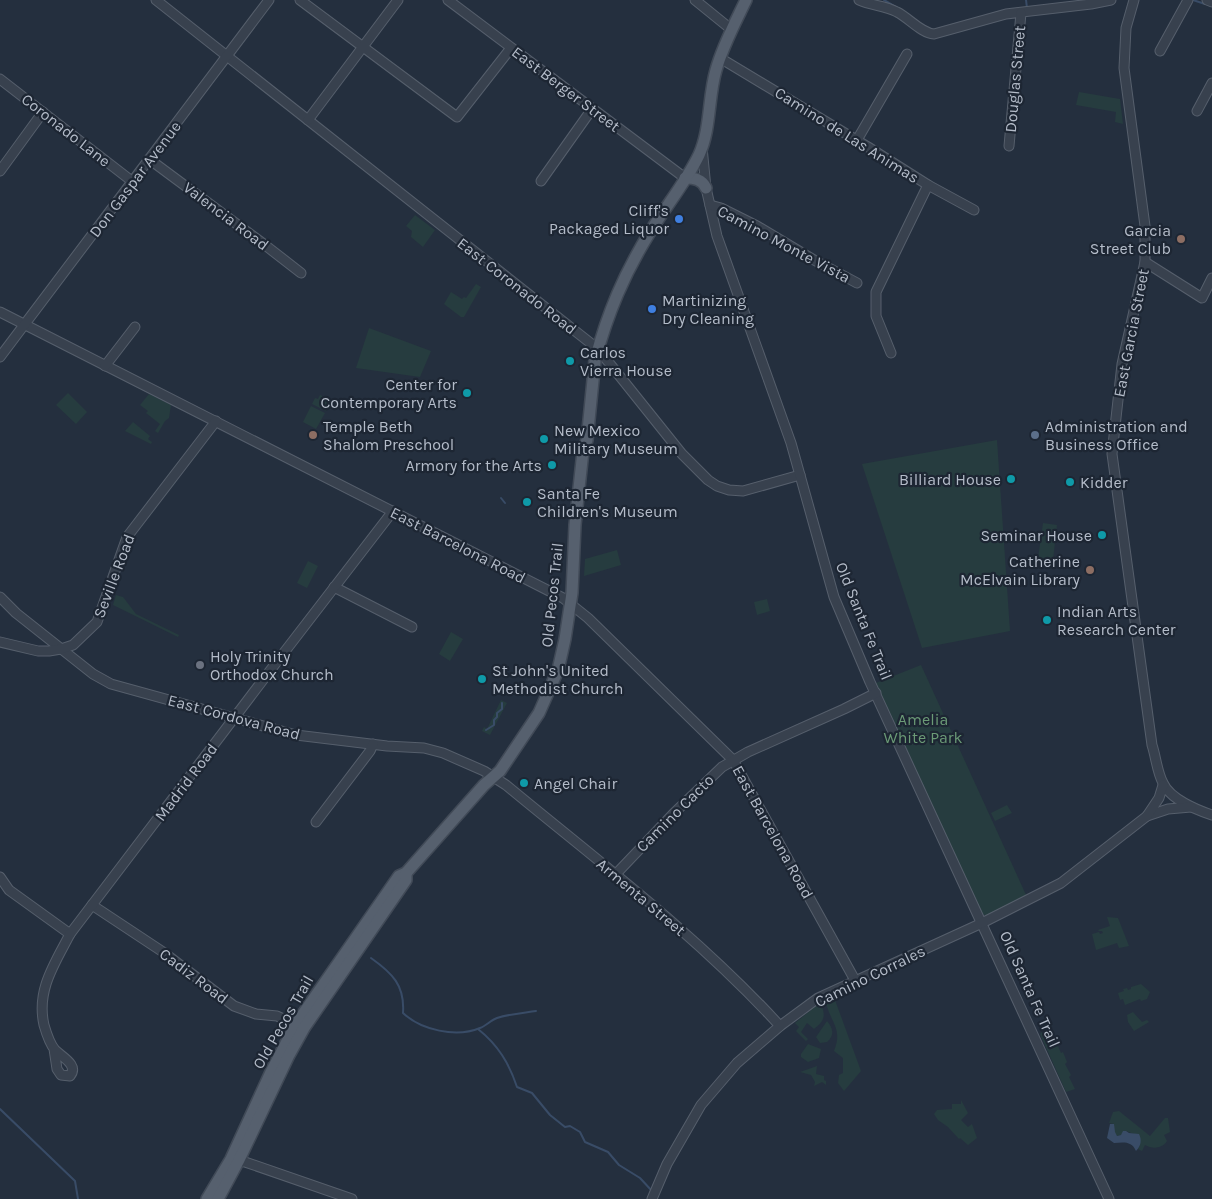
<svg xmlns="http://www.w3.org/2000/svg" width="1212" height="1199" font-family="Karla,sans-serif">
	<rect width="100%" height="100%" fill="#242f3e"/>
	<g fill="#263c3f">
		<polygon points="1079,92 1120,99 1123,124 1115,122 1116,112 1076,105"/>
		<polygon points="415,215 435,230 423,247 411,237 412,231 406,226"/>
		<polygon points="476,284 481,287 464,317 461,317 444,304 451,292 462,299 464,297 466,298"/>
		<polygon points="369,328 431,351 420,377 356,368"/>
		<polygon points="68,393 87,412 76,424 56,405"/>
		<polygon points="149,394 171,405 169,418 165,421 158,433 155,431 160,424 146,413 148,411 140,405"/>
		<polygon points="320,395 331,400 326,411 312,404 315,398 318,399"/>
		<polygon points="311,406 325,413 316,429 303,422"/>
		<polygon points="133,422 150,436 148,439 152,442 151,444 125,431"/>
		<polygon points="997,440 1010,631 922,648 862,464"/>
		<polygon points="1043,523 1057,525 1053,560 1038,558"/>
		<polygon points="617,550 621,565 584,576 585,559"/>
		<polygon points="308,561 318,566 307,588 297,583"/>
		<polygon points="116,595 123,597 136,614 179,635 178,637 113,605"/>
		<polygon points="767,599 770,611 757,615 754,602"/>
		<polygon points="451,632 463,639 450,661 439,654"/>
		<polygon points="921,665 1027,897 988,916 982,914 876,683"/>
		<polygon points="501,700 507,703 490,735 482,731 484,727 487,729"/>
		<polygon points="1007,805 1012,813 995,821 991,813"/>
		<polygon points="1107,917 1118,918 1129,946 1119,948 1117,943 1096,950 1092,934 1099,932 1100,934 1103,933 1102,931 1099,931 1098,930 1110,926"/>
		<polygon points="1141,984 1150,992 1147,999 1141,1001 1140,999 1125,1005 1123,999 1120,1000 1118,993 1124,991 1123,989 1127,988 1128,990 1131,989 1131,987"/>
		<path d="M835,1000L861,1071L844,1091L838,1083L839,1075L843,1073V1058L834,1051C843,1029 831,1023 826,1003Z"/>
		<path d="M816,1006L822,1007C826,1017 823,1022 814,1029L807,1023L801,1032L808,1039L806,1041L796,1031L799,1027L795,1023Z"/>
		<polygon points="1133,1012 1142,1022 1147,1020 1149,1022 1134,1031 1128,1022 1127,1015"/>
		<path d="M827,1021C833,1028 835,1035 827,1042L820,1043L816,1037Z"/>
		<polygon points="1049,1026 1061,1053 1063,1052 1067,1062 1065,1064 1071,1075 1069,1077 1075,1089 1066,1092 1040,1034"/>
		<polygon points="808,1044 821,1049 819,1058 808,1062 801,1057 801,1054"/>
		<polygon points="817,1066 816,1074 824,1076 824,1080 826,1081 826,1085 822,1082 814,1086 815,1082 811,1075 800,1072"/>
		<polygon points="961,1100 968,1113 961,1120 968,1127 972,1124 977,1138 968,1145 960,1138 959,1139 948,1127 938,1120 934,1114 937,1110 952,1109 952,1104 961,1104"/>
		<path d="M1119,1111L1150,1136L1165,1118H1168L1170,1132L1164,1135L1167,1141C1162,1149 1152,1149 1145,1145L1142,1151L1138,1149L1140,1145L1134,1134L1126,1131L1121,1135L1117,1136L1114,1132V1124L1109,1123L1113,1112Z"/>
	</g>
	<path fill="#394c67" d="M1110,1124H1114L1115,1132L1117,1136L1121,1135L1123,1131H1126L1129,1133L1139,1134C1142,1140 1141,1146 1136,1151C1132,1141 1124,1142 1114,1143L1107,1138Z"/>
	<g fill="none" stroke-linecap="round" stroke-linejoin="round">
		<g stroke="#394c67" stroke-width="2">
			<polyline points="884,0 898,8"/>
			<polyline points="1026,0 1027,8"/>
			<polyline points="1193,0 1205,4"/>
			<polyline points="501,498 505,503"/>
			<polyline points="486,730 494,725 494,720 497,717 497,713 502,709 502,703"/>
			<path d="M371,958C392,973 405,985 403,1013C421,1030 456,1038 480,1028C486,1026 491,1020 497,1018C509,1014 523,1013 536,1011"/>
			<path d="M478,1029C498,1045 509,1063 517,1087L532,1093L550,1115L565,1127L570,1126L580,1132L585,1142L608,1152L619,1165L640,1178L652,1191"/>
			<polyline points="0,1109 75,1181 78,1199"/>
		</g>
		<defs>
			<g id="minor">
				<polyline points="156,0 598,349 682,454 708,480 717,486 729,490 743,491 800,475"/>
				<polyline points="300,0 457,117 511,48"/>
				<polyline points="448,0 685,178"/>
				<polyline points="695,0 732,30"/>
				<path d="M859,0C872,6 884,5 897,12C909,18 921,33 934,34L1006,14L1091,4L1111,0"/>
				<path d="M1134,0L1126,28L1124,68L1145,226V262L1122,364L1112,454L1152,745C1156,757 1157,772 1163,783C1170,799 1197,810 1212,815"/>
				<polyline points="1207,0 1212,2"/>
				<polyline points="1160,51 1188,0"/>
				<polyline points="720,58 868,147 928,185 974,210"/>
				<polyline points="0,79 133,182"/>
				<polyline points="1197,111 1212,83"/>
				<polyline points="308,120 398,0"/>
				<polyline points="857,140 907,54"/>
				<polyline points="1009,146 1021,13"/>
				<polyline points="702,147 706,188 717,236 791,443 834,597 870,682 1109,1199"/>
				<polyline points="149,159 265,245 301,273"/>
				<polyline points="0,171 43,112"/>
				<polyline points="541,181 592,109"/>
				<polyline points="710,205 721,208 757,226 814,260 857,283"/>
				<polyline points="1145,262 1202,298 1212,278"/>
				<polyline points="0,312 563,598 588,618 733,760 856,982"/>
				<polyline points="891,353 876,316 876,292 928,185"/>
				<polyline points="0,357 269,0"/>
				<polyline points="105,366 135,327"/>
				<polyline points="334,587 412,627"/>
				<path d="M0,597L16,613L93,674L111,684L296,735L387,746L424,748L443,753L484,771L506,785C599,862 698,936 780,1026"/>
				<polyline points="0,642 38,651 49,651 61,649 73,645 97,622 127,537 216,421"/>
				<polyline points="1147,816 1168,809 1191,807"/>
				<polyline points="316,822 370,751 373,744"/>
				<polyline points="615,875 673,814 722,767 748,752 844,709 876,693"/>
				<polyline points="0,877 9,890 70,934"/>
				<polyline points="92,905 163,952 234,1006 256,1014 277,1016 301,1027"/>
				<path d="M54,1049L57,1069L61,1075L70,1076C79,1065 62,1057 55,1050C50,1044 46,1032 44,1025C36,990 55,963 70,934L269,672L393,511"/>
				<polyline points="233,1160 245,1162 352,1199"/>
				<polyline points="652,1199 667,1164 701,1105 737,1063 780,1026 818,998 982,923 1061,883 1147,816 1159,798 1163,785"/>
			</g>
			<g id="major">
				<path d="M685,178C694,178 702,179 706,188"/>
				<path d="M207,1199L231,1159L271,1072L296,1024L399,876L406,873L484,785L500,771L539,713L558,670L565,639L572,593L575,525L583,451L587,440L595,360C608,312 624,274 650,232C666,206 686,182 699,155C711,129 708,97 716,70C723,45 735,23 746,0"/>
				<polyline points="218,1199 239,1160 289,1055 304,1028 406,880 406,873"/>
			</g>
		</defs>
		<use href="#minor" stroke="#565f6c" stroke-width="11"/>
		<use href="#major" stroke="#414a57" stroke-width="14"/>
		<use href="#minor" stroke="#38414e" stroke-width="9"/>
		<use href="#major" stroke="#56606e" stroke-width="11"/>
	</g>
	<g fill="#3f7fe0" stroke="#1d2633" stroke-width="2">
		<circle cx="679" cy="219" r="5"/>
		<circle cx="652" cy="309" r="5"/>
	</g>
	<g fill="#8d6e63" stroke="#1d2633" stroke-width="2">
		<circle cx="1181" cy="239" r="5"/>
		<circle cx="313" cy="435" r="5"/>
		<circle cx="1090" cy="570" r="5"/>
	</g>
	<g fill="#0f9aa8" stroke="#1d2633" stroke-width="2">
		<circle cx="570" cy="361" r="5"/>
		<circle cx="467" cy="393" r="5"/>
		<circle cx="544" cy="439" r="5"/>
		<circle cx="552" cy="465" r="5"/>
		<circle cx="1011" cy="479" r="5"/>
		<circle cx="1070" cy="482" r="5"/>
		<circle cx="527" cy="502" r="5"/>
		<circle cx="1102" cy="535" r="5"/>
		<circle cx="1047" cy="620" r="5"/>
		<circle cx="482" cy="679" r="5"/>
		<circle cx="524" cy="783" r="5"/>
	</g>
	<circle fill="#5c6f8a" stroke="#1d2633" stroke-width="2" cx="1035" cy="435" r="5"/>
	<circle fill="#6b7280" stroke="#1d2633" stroke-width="2" cx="200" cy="665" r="5"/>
	<g text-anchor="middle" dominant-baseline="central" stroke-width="4.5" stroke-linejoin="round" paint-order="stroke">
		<g font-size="16" fill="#b4bcc9" stroke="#1d2633">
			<text transform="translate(1015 79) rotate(-85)">Douglas Street</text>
			<text transform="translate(566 89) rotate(37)">East Berger Street</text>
			<text transform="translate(66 130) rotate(38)">Coronado Lane</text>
			<text transform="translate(847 135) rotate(32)">Camino de Las Animas</text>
			<text transform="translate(135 179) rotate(-53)">Don Gaspar Avenue</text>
			<text transform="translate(226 216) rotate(37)">Valencia Road</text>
			<text transform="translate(784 244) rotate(28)">Camino Monte Vista</text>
			<text transform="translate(517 286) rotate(38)">East Coronado Road</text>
			<text transform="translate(1131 333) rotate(-79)">East Garcia Street</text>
			<text transform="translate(458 545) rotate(27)">East Barcelona Road</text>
			<text transform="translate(114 576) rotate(-69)">Seville Road</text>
			<text transform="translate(552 595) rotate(-84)">Old Pecos Trail</text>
			<text transform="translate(864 621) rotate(68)">Old Santa Fe Trail</text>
			<text transform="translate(234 717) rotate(15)">East Cordova Road</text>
			<text transform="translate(186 782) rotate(-53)">Madrid Road</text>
			<text transform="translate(675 813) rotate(-45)">Camino Cacto</text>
			<text transform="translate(773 832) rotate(61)">East Barcelona Road</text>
			<text transform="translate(641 897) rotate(40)">Armenta Street</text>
			<text transform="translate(194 976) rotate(37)">Cadiz Road</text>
			<text transform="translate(870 976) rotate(-26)">Camino Corrales</text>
			<text transform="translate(1030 989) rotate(66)">Old Santa Fe Trail</text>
			<text transform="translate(283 1022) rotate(-60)">Old Pecos Trail</text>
		</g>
		<g font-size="16" fill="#b4bcc9" stroke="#1d2633" text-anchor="start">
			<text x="669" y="210" text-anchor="end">Cliff's<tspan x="669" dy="18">Packaged Liquor</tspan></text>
			<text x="1171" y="230" text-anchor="end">Garcia<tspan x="1171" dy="18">Street Club</tspan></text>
			<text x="662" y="300">Martinizing<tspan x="662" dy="18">Dry Cleaning</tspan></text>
			<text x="580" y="352">Carlos<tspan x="580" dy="18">Vierra House</tspan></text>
			<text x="457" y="384" text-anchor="end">Center for<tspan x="457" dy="18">Contemporary Arts</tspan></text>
			<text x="323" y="426">Temple Beth<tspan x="323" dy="18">Shalom Preschool</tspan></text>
			<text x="1045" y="426">Administration and<tspan x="1045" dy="18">Business Office</tspan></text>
			<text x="554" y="430">New Mexico<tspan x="554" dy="18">Military Museum</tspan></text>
			<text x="542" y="465" text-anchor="end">Armory for the Arts</text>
			<text x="1001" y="479" text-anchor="end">Billiard House</text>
			<text x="1080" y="482">Kidder</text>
			<text x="537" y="493">Santa Fe<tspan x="537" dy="18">Children's Museum</tspan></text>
			<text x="1092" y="535" text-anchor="end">Seminar House</text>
			<text x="1080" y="561" text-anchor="end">Catherine<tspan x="1080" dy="18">McElvain Library</tspan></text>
			<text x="1057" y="611">Indian Arts<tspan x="1057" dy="18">Research Center</tspan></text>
			<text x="210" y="656">Holy Trinity<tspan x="210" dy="18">Orthodox Church</tspan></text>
			<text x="492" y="670">St John's United<tspan x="492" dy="18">Methodist Church</tspan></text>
			<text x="534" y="783">Angel Chair</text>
		</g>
		<g font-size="16" fill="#6b9a76" stroke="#1d2633">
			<text x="923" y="719">Amelia<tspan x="923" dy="18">White Park</tspan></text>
		</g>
	</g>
</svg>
